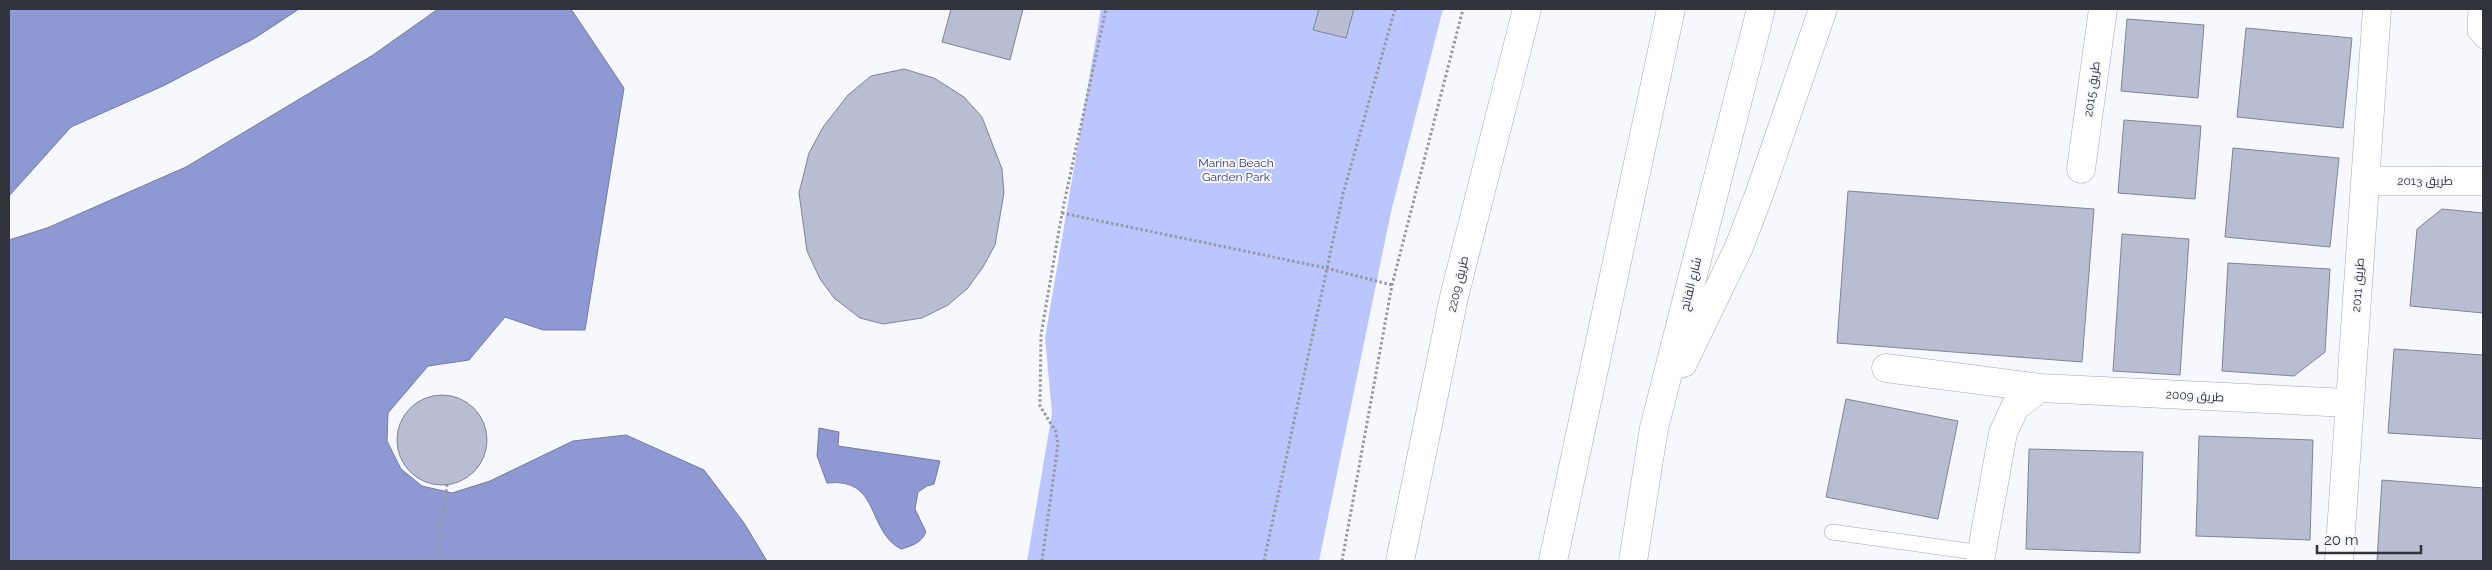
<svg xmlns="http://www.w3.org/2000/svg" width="2492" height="570" font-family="Raleway,Cairo,sans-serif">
	<rect width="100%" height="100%" fill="#f7f8fd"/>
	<polygon fill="#bbc6ff" points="1101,9 1443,9 1391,212 1319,561 1027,561 1052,413 1045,338"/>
	<g fill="#8e99d4" stroke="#727aa6">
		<polygon points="9,9 299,9 255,38 163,86 71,127 9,196"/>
		<polygon points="438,9 571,9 624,88 585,330 543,330 505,317 469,360 428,366 388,413 387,441 401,469 422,486 452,493 490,481 573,441 626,435 704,470 744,523 767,561 9,561 9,240 47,228 186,167 373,55"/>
		<path d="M819,428L839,432L838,446L940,461L934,484L927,486L918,492L915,509L926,532C921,543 912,546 901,549C866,531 881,477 827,483L817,456Z"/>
	</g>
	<g fill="#b9bdd1" stroke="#7f8396">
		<polygon points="951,9 1023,9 1010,60 942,42"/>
		<polygon points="1319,9 1354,9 1346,38 1313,30"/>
		<polygon points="2127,19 2204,25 2198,98 2121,91"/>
		<polygon points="2246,28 2352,38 2343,128 2237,117"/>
		<polygon points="904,69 934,78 964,97 982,117 1002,169 1004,193 995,245 983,267 967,289 948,305 922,318 883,324 860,318 834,298 820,279 807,251 799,193 809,153 823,127 848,95 871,76"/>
		<polygon points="2124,120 2201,126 2195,199 2118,193"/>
		<polygon points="2233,148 2339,158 2330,247 2225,237"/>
		<polygon points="1848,191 2094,209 2082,362 1837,343"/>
		<polygon points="2442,209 2483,213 2483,313 2410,306 2417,229"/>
		<polygon points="2122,234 2189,239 2180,375 2113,371"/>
		<polygon points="2228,263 2330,269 2325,352 2294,376 2222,371"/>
		<polygon points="2394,349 2483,355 2483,439 2388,433"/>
		<circle cx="442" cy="440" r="45"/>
		<polygon points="1846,399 1958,421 1938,519 1826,497"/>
		<polygon points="2199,436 2313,440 2310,540 2196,536"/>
		<polygon points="2029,449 2143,452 2140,553 2026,549"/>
		<polygon points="2382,480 2483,488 2483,561 2377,561"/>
	</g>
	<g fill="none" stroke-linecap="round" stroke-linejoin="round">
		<defs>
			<g id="lane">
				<polyline points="2476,9 2475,32 2483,41"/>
				<polyline points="1832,532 1982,553"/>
			</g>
			<g id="street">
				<polyline points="2081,169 2103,9"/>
				<polyline points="2366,181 2483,181"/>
				<polyline points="1886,368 2040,388 2349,403"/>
				<polyline points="1980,561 2003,433 2015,407 2040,388"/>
				<polyline points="2339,561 2377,9"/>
			</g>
			<polyline id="secondary" points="1400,561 1454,297 1527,9"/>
			<g id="primary">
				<polyline points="1683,363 1739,247 1760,192 1823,9"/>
				<polyline points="1553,561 1671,9"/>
				<polyline points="1633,561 1654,428 1761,9"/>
			</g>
		</defs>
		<use href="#lane" stroke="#a1a5b9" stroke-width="16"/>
		<use href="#street" stroke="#a1a5b9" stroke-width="29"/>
		<use href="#secondary" stroke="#a1a5b9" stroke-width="29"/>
		<use href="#primary" stroke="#a1a5b9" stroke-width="29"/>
		<g stroke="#97999f" stroke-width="3" stroke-dasharray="2.5 2.5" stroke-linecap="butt">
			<polyline points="1062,213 1326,268 1392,285"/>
			<polyline points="436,561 447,485"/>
			<polyline points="1042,561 1058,444 1056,432 1040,406 1041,335 1062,213 1106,9"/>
			<polyline points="1264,561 1343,194 1395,9"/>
			<polyline points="1342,561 1392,285 1463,9"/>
		</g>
		<use href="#lane" stroke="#fff" stroke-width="15"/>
		<use href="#street" stroke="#fff" stroke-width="28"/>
		<use href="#secondary" stroke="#fff" stroke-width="28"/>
		<use href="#primary" stroke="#fff" stroke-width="28"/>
	</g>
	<g text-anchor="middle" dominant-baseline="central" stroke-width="4" stroke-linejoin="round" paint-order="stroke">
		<g font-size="12" fill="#31333b" stroke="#f7f8fd">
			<text transform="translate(2092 89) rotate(-82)">طريق 2015</text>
			<text x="2425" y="181">طريق 2013</text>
			<text transform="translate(1458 284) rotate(-77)">طريق 2209</text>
			<text transform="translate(1691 284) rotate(-76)">شارع الفاتح</text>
			<text transform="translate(2358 285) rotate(-86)">طريق 2011</text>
			<text transform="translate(2195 396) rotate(3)">طريق 2009</text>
		</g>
		<g font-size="12" fill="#30357c" stroke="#f7f8fd">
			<text x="1236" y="163">Marina Beach<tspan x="1236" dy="14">Garden Park</tspan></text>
		</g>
	</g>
	<rect width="2492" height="570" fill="none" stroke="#31333b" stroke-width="20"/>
	<path d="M2317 545v8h104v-8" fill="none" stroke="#31333b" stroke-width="2.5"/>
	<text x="2324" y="545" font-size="15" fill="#31333b" stroke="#f7f8fd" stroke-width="4" paint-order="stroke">20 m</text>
</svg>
